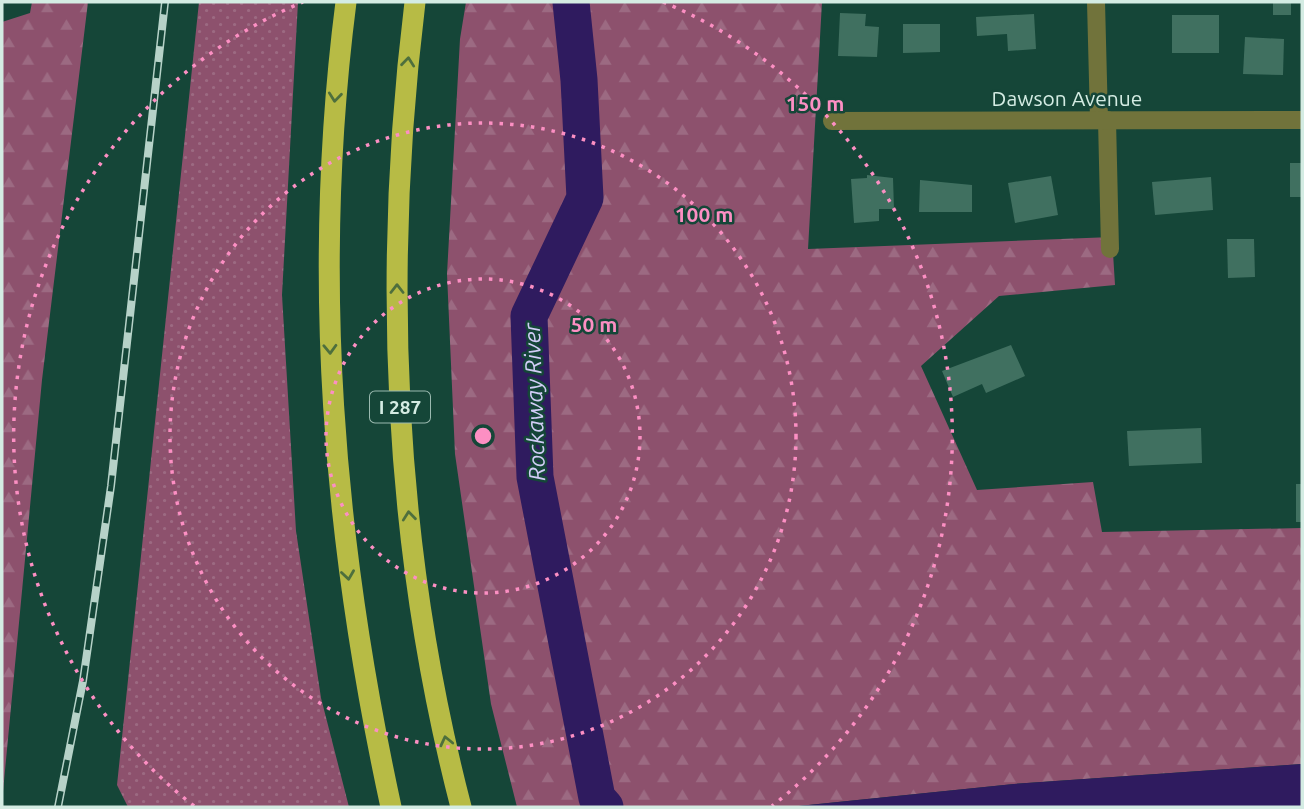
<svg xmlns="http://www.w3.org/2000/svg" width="1304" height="809" font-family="Ubuntu,sans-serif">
	<defs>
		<pattern id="green-dots" width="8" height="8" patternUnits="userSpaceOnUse" patternTransform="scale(1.75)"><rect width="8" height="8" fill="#8d516d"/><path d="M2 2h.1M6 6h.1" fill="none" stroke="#9c6a82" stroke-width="1.8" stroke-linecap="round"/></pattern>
		<pattern id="forest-firs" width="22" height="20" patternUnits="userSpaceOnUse" patternTransform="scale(1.75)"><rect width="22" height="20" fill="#8d516d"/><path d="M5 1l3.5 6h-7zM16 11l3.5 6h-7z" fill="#9c6a82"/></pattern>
	</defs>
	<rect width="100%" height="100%" fill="#154638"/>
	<polygon fill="url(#green-dots)" points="199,2 298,2 282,295 296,531 321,698 349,807 128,807 117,785"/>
	<g fill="url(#forest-firs)">
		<polygon points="32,2 88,2 42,380 2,802 2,22 30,13"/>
		<polygon points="466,2 822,2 808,249 1112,237 1115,285 999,296 921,366 977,490 1093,482 1102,532 1302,528 1302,764 1014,784 789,807 517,807 491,704 455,454 447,274 460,39"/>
	</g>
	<polygon fill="#2f1b5f" points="1302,764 1302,807 789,807 1014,784"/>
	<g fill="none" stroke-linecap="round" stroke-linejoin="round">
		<polyline stroke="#2f1b5f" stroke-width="37" points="571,2 579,80 585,198 529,316 535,477 597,798 605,807"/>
	</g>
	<g fill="#407060">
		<rect x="1273" y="2" width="18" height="13"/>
		<polygon points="840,13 866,14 865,26 879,27 877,57 838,56"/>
		<polygon points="1034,14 1036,49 1008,51 1007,34 977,36 976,17"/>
		<rect x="1172" y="15" width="47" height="38"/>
		<polygon points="903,24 940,24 940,52 903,53"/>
		<polygon points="1245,37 1284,39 1283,75 1243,74"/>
		<rect x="1290" y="163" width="12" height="34"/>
		<polygon points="867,175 893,178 894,209 879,209 879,221 854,223 851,179 867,178"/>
		<polygon points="1051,176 1058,215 1015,223 1008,183"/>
		<polygon points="1211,177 1213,210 1155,215 1152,182"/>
		<polygon points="920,180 972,185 972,212 919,212"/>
		<polygon points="1227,239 1254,239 1255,277 1228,278"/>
		<polygon points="1011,345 1025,376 986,393 982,384 953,397 942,371"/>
		<polygon points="1201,428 1202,463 1129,466 1127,431"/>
		<rect x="1296" y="484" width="6" height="38"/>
	</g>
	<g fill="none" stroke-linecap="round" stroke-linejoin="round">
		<g stroke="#71733b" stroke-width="18">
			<polyline points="1096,2 1099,120"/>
			<polyline points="1107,120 1110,249"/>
			<polyline points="832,121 1302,120"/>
		</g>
		<g stroke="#b7bb45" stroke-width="21">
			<path d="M346,2C311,274 333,540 391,807"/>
			<path d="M415,2C382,270 393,545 461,807"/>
		</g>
		<defs>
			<polyline id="rail" points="58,807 83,681 111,486 165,2"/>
		</defs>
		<use href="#rail" stroke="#b6d2c8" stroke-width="8"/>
		<use href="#rail" stroke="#154638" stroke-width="5" stroke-dasharray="16" stroke-linecap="butt"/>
	</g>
	<defs><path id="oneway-chevron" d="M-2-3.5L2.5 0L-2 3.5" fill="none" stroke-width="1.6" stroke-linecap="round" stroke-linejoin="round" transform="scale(1.75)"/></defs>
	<g stroke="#4e6f3d">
		<use href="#oneway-chevron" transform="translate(408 62) rotate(-84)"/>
		<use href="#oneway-chevron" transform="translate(335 97) rotate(96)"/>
		<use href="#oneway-chevron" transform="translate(397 289) rotate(-90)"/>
		<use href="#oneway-chevron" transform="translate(330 349) rotate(88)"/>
		<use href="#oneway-chevron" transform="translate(409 516) rotate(-96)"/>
		<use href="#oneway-chevron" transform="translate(348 575) rotate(82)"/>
		<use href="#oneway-chevron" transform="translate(446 741) rotate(-103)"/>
	</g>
	<g fill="none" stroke="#fc8fc3" stroke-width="3.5" stroke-dasharray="3.5 7">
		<circle cx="483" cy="436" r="157"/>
		<circle cx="483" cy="436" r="313"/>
		<path d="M194 806A470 470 0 0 1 303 2M663 2A470 470 0 0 1 772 806"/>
	</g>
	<g text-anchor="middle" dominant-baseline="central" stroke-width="5" stroke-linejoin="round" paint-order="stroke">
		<rect fill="#154638" stroke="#9bbab0" stroke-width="2" x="370" y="391.5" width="60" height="31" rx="5"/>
		<g font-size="19" font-weight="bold" fill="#d4ece3">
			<text x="400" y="407">I 287</text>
		</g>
		<g font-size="21" fill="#d4ece3" stroke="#154638">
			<text x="1067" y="98">Dawson Avenue</text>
		</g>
		<g font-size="23" font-style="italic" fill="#d2cdf7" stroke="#154638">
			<text transform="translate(534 402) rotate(-92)">Rockaway River</text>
		</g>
	</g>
	<circle cx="483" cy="436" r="10" fill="#fc8fc3" stroke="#154638" stroke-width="3.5"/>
	<g font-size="21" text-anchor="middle" font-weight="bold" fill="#fc8fc3" stroke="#154638" stroke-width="5" stroke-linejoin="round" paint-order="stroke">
		<text x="815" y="111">150 m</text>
		<text x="704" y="222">100 m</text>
		<text x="594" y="332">50 m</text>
	</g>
	<rect width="1304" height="809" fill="none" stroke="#d4ece3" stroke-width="7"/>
</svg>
